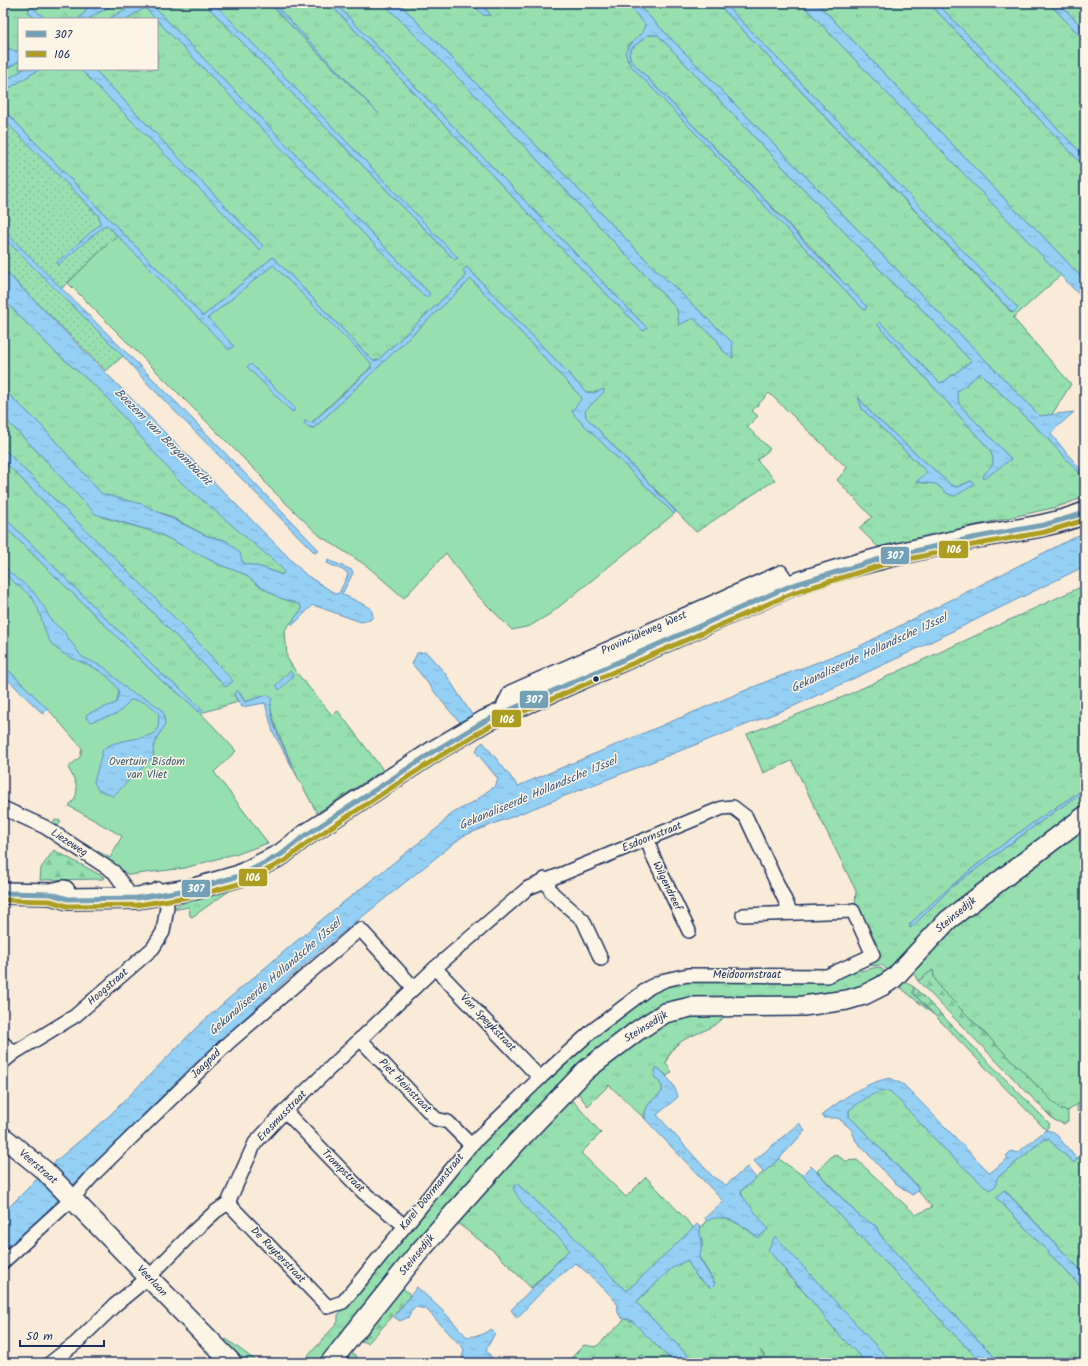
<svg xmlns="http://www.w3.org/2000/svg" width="1088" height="1366" font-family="Kalam,sans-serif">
	<defs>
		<pattern id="grass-tufts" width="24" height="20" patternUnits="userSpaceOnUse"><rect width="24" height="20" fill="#96e0af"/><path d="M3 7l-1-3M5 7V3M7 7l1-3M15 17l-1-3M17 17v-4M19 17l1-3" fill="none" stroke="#81c099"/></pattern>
		<pattern id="forest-firs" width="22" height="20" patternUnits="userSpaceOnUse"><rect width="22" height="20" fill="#96e0af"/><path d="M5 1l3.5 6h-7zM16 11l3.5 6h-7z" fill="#81c099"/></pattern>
		<pattern id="garden-dots" width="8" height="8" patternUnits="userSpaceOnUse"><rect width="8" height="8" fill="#96e0af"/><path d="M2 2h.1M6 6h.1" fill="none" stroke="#81c099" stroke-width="1.8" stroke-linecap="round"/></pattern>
		<pattern id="water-ripples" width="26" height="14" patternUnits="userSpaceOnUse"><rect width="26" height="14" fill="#94cff4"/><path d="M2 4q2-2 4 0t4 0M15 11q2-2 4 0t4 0" fill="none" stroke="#7fb2d4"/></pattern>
	</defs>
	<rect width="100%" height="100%" fill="#faebd8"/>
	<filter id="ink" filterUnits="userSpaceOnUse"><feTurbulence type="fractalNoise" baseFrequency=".025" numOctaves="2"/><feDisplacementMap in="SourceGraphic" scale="8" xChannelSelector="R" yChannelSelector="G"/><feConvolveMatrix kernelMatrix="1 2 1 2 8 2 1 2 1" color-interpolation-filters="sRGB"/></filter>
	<g filter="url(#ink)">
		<g fill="url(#grass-tufts)" stroke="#588886" fill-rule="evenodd">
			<polygon points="3,3 84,3 87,7 84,13 78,19 45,19 31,6 28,12 36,19 19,19 18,52 9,49 3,42"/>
			<polygon points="115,3 136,3 109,19 88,19"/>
			<path d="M156,3H204L455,260L457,258L214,3H269L354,89L273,3H329L563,250L643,331L646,327L335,3H383L499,119L677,309L679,325L693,317L717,340L723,351L732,342L650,264L399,3H472L483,15H491L480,3H626L645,24L644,31L628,46L627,60L864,310L866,309L830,267L634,64L630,58L629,53L631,49L648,35H658L904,295L914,301L971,361L945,381L940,383L880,323L877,324L990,450L993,457V465L983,476L1011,459L959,404L956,392L980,373L1045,436L1085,479V497L1057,507L878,547L859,528L872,517L837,480L847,468L769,393L752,411L758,416L747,427L770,449L757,460L775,480L696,532L586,417L585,411L604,392H586L467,267L464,279L378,360L373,361L273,257L203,316L3,109V92L40,69H80L260,249L263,246L94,69H157V20L426,297L430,294L157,10ZM859,398L872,414L951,485L957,487L971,481L948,494L936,484L917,482L927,472L862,409Z"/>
			<polygon points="636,3 717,3 1012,313 1017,308 724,3 801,3 1061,275 1013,318 1071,384 1051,416 1040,416"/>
			<polygon points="817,3 929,3 1085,167 1085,281 1037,230 1014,209"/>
			<polygon points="937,3 1049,3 1085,41 1085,157"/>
			<polygon points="1059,3 1085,3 1085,30"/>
			<polygon points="145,7 156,19 126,19"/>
			<polygon points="19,61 19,69 24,69 3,82 3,71"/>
			<polygon points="3,299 53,350 102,392 279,565 285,572 283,575 264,568 243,563 240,556 227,541 207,536 167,515 102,495 41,425 3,389"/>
			<polygon points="3,417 102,517 158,533 218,564 244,574 258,585 280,598 299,604 302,609 285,630 287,658 296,672 332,715 338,711 383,770 317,813 297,776 276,728 267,695 245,702 241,694 234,695 238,702 204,712 180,688 165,677 3,516 3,460 226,687 232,681 162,606 3,448"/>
			<path d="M1085,585V789C1023,827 962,873 910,924V928L953,886L1055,811L1085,792V812L890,972L882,965L866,966L880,958L855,907L856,891L792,761L763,773L747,734L843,697Z"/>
			<polygon points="1085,819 1085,1099 1068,1111 1061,1110 940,988 934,977 933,970 918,981 911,969 934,938"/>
			<polygon points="231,886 232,889 192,917 190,916 189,907 172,910 173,919 170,930 170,909 194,898"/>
			<polygon points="877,967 881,968 889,975 853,995 705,1002 611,1047 325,1363 302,1363 338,1322 338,1315 473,1150 597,1030 652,991 676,983 689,982 832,982 859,968 861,971"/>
			<polygon points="903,981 914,987 913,993 934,1015 901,988 899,983"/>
			<path d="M731,1009C727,1013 724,1018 720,1021C702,1037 673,1034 666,1064L672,1072L667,1076L658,1068L654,1076C658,1081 664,1085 662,1092C652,1101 644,1105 645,1119L609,1085L588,1106L579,1095L577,1086L656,1023Z"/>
			<polygon points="882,1090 890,1090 949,1154 997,1178 1044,1139 1048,1139 1074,1163 1085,1148 1085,1275 1005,1190 996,1197 1085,1291 1085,1363 1000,1363 891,1248 880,1235 876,1226 859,1216 817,1171 834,1154 846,1161 857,1160 916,1215 932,1207 918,1191 918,1187 849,1116 849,1110 869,1095"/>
			<polygon points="561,1101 574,1102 601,1133 581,1153 626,1197 646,1177 694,1228 628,1290 625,1291 617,1284 558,1221 516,1183 541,1223 563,1240 569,1250 531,1288 495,1252 452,1219"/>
			<path d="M779,1159L802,1175L982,1363H892L775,1237L786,1273L811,1300L838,1334L867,1363H771L760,1350L768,1363H695L636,1302L672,1268L687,1260L697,1277L711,1288L715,1283L699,1257C701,1252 702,1247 702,1242C701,1238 699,1234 700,1230C700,1227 703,1225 705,1222C719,1207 747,1229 758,1238L768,1229L744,1200L741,1191Z"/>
			<polygon points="625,1319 633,1322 674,1363 639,1363 645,1357 642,1355 633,1363 566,1363 584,1345 596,1347"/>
			<polygon points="226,1339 259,1363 245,1363 224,1341"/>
		</g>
		<g fill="url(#forest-firs)" stroke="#588886">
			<polygon points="54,850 104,877 103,879 40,880 41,868"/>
			<polygon points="933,970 934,977 940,988 1061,1110 1068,1111 1068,1121 1064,1124 1054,1120 918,981"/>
			<polygon points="914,987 1050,1124 1046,1130 913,993"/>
			<polygon points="1085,1099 1085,1110 1082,1113 1077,1111 1078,1104"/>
			<polygon points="397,1284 410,1294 407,1301 368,1343 361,1341 357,1337"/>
			<polygon points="351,1352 357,1357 352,1363 336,1363"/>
		</g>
		<g fill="#96e0af" stroke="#588886">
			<polygon points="117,235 203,322 273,265 372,364 371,367 311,423 305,421 311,428 314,428 471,279 583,399 572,411 575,416 674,514 550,614 530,626 512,630 474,592 446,553 404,598 367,566 320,536 267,485 261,476 68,283"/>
			<path d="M3,525L164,683C192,701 214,727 236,751L214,772L268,843L235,855L234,854L185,868L129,875L50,825L55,820L61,821L57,828L110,858L122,836L69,806C71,803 74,801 75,798C80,788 73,776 68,768L80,757L82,748L48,709L3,665Z"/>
		</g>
		<polygon fill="url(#garden-dots)" stroke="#588886" points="3,118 117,235 59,291 123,356 106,371 3,269"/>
		<g fill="url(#water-ripples)" stroke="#648fb8">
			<polygon points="84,3 92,3 98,6 104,3 115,3 88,19 78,19 84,13 87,7"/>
			<polygon points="136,3 156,3 157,10 430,294 426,298 145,8 126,19 109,19"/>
			<polygon points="204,3 214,3 458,258 455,260"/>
			<polygon points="269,3 273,3 379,114"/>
			<polygon points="329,3 335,3 647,328 643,331 563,250"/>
			<polygon points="383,3 399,3 650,264 732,342 733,358 723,351 717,340 693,318 679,325 677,309 499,119"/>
			<polygon points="472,3 480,3 491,15 483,15"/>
			<path d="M626,3H636L1040,416L1074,412L1056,428L1051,434L1085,475V479L1045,436L980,373L957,392L959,404L1011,459L984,479L983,477C988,466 998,468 990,450L877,324L880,322L940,383L945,381L971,361L914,301L904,295L658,35H648L631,49L629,53L630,58L634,64L867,307L864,310L631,66L625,53C630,41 644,36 645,24Z"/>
			<polygon points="717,3 724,3 1018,308 1013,313"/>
			<polygon points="801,3 817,3 1014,209 1037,230 1085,281 1085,301"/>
			<polygon points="929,3 937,3 1085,157 1085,167"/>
			<polygon points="1049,3 1059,3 1085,30 1085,41"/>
			<polygon points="31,6 45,19 36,19 28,12"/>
			<polygon points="3,42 9,49 19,52 19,61 3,71 3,61 7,57 3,50"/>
			<polygon points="24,69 40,69 3,92 3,82"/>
			<polygon points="80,69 94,69 263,246 260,250"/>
			<polygon points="3,109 203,316 273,257 373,361 378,360 464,279 465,275 463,270 467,267 586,392 594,393 604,389 604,392 585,411 586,417 676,512 674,514 575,416 572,411 582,398 471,279 314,428 306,426 304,423 305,421 312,423 371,368 371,363 273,265 208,318 234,346 229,350 107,225 104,226 58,265 56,263 100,224 99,216 3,119"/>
			<polygon points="3,230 171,397 319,550 315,553 146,382 123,356 3,237"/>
			<polygon points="3,269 306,575 336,594 339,593 348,575 347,572 327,563 328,560 352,570 353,573 342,594 371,608 373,617 370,620 361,622 313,605 293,625 291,623 302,609 299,604 280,598 258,585 244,574 218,564 158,533 95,514 37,451 3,417 3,389 41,425 102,494 142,504 207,536 227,541 240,553 243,563 264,568 282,575 284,572 279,565 177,479 102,392 53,350 3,299"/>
			<polygon points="251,364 295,408 294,411 292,412 247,367"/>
			<polygon points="858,397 872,414 951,485 958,487 971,481 974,483 974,485 955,496 948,494 936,484 916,482 927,472 862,409"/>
			<path d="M3,448C79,526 162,599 233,681L226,687L220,681L3,460Z"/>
			<polygon points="3,516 165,677 180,688 204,712 202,714 176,691 164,683 3,525"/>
			<path d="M1085,532V566L900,657L794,706L463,836L322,949L282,984L188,1070L31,1227L3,1252V1213L51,1165L109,1116L198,1026L227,1000L326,916L440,826C454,809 457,812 475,801C483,796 485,791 495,787L498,779L476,752L478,746L483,742L518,786L770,680L858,647Z"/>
			<path d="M3,562L9,572L33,591L44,607L51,620L64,632L82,657L104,667L130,692L147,699L160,708L164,714L165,725L157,738L153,749L154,756L113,796L98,790L94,782L103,749C118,738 139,741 155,733L158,727L159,714C151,704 143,700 130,700C115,721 112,713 91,722L86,718L87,714L116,703L119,692C108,667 79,665 58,650C42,638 44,617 34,601C25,586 3,582 3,562Z"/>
			<path d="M426,652L445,673L472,715L460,722C442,704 429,683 412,664L417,653Z"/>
			<polygon points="3,665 48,709 43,714 3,675"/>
			<polygon points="290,671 294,676 279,690 276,685"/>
			<path d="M236,691H238L245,702L267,695L272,698C265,718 289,756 297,776L273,732L265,703L242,707L234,695Z"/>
			<path d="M1085,789V792L1055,811L953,886L911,928L910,924C962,873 1022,827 1085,789Z"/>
			<path d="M656,1068H658C667,1076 675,1085 678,1097L657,1115L713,1177L726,1185L747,1167L756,1178L741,1191V1194L768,1229L758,1238C746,1227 724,1211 707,1221L705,1218L723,1201L645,1119C644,1105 652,1101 662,1092C664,1085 658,1081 654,1076Z"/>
			<path d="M890,1078L904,1085L990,1173L1008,1158L1006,1156L1011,1151L1017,1153L1046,1130L1054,1132L1077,1159L1074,1163L1048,1139H1044L997,1178L996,1186L989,1190L949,1154L890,1091C874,1090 862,1101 849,1110V1116L918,1188V1191L912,1195L894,1182L856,1141L851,1129L838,1118H824L822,1115C842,1099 864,1083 890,1078Z"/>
			<polygon points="799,1123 805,1130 804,1132 779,1159 764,1172 754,1161"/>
			<polygon points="811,1166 859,1216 876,1226 880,1235 891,1248 1000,1363 982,1363 809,1183 802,1175"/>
			<path d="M516,1183L558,1221L625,1290H628L697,1224L701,1228C698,1233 701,1235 702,1241C702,1246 701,1252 699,1258L715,1284L711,1288L697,1277L687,1260L672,1268L636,1302L695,1363H674L633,1322L629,1319H623C614,1311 620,1310 616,1302C613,1297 581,1266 575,1263L544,1289L517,1318L511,1310L569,1250C562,1238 552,1232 542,1224C531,1214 519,1201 513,1188Z"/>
			<polygon points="1004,1190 1085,1275 1085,1291 996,1197"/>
			<polygon points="775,1236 892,1363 867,1363 838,1334 811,1300 768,1250"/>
			<polygon points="417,1287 444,1312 467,1337 481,1335 491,1329 495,1333 486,1350 496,1363 470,1363 462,1358 464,1349 426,1309 416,1307 411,1310 409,1317 400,1321 394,1317"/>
		</g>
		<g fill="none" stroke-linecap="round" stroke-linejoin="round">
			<defs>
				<g id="street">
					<polyline points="507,710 504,704 510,692 781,572 790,586"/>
					<polyline points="3,808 45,827 114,872 126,889"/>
					<polyline points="648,839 652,854 689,931"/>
					<polyline points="545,879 552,893 583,920 601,959"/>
					<polyline points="435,968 540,1078"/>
					<polyline points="360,1039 436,1119 448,1122 471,1145"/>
					<polyline points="3,1043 14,1053"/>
					<polyline points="3,1062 14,1053 75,1016 153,948 163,932 167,907 165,895 158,889"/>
					<polyline points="285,1111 363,1192 405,1226"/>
					<polyline points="228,1203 328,1307 343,1302 471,1145 540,1078 593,1030 650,987 665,980 688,975 827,976 873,955 853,911 743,915"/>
					<polyline points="3,1262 72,1199 96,1172 228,1043 360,929 414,988"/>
					<polyline points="50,1363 76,1343 115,1305 149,1277 193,1232 215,1212 228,1203 255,1143 285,1111 435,968 528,888 722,808 733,807 746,817 791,913"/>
				</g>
				<g id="secondary">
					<polyline points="3,1137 45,1171 232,1363"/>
					<polyline points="330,1363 418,1253 517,1142 586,1070 637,1031 665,1013 691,1007 803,1006 847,1000 864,995 882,986 894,978 948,920 1085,816"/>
				</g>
				<g id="primary">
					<polyline points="3,893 51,894 64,891"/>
					<path d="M51,894L68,899L137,898L194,889L239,876L282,854L303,837L436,750L485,721L790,586C851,564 909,551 972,538C1009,531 1050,527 1085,513"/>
				</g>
			</defs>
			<use href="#street" stroke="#1b2f5e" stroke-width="16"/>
			<use href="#secondary" stroke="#1b2f5e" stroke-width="22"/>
			<use href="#primary" stroke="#1b2f5e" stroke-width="24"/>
			<use href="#street" stroke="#fcf5e5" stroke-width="13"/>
			<use href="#secondary" stroke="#fcf5e5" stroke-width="19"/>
			<use href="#primary" stroke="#fcf5e5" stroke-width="21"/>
			<defs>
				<polyline id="bus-1" points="3,893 51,894 68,899 137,898 194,889 239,876 282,854 303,837 436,750 485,721 790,586 880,559 972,538 1044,525 1085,513"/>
				<polyline id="bus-2" points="3,900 50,901 67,906 137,905 195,896 242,883 286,860 307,843 440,756 488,727 793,593 882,565 973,545 1045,532 1085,520"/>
			</defs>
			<use href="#bus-1" stroke="#fcf5e5" stroke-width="8"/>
			<use href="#bus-2" stroke="#fcf5e5" stroke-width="8"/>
			<use href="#bus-1" stroke="#74a0b6" stroke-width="5"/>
			<use href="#bus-2" stroke="#ad9e21" stroke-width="5"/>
		</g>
	</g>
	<circle fill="#1b2f5e" stroke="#fcf5e5" stroke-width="1.5" cx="596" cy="679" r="3.5"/>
	<g text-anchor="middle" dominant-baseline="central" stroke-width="3" stroke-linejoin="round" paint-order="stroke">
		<g font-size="11" fill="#1b2f5e" stroke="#fcf5e5">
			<text transform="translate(644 633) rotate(-24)">Provincialeweg West</text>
			<text transform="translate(652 837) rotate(-22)">Esdoornstraat</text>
			<text transform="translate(69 843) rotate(33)">Liezeweg</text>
			<text transform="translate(667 886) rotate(64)">Wilgendreef</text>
			<text transform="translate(956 915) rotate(-40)">Steinsedijk</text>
			<text x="747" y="975">Meidoornstraat</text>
			<text transform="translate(108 987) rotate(-41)">Hoogstraat</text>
			<text transform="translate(488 1023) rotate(46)">Van Speykstraat</text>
			<text transform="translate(646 1027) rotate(-32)">Steinsedijk</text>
			<text transform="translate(206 1064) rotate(-44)">Jaagpad</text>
			<text transform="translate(405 1086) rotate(46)">Piet Heinstraat</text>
			<text transform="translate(282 1116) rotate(-46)">Erasmusstraat</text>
			<text transform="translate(38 1167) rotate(41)">Veerstraat</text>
			<text transform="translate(343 1171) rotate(45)">Trompstraat</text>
			<text transform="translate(432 1192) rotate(-51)">Karel Doormanstraat</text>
			<text transform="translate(278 1255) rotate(46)">De Ruyterstraat</text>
			<text transform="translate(417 1255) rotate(-51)">Steinsedijk</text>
			<text transform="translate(152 1281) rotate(46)">Veerlaan</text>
		</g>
		<g font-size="11" fill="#3a5b72" stroke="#fcf5e5">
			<text x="147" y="762">Overtuin Bisdom<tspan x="147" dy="13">van Vliet</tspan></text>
		</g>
		<g font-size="12" font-style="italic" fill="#395784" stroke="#fcf5e5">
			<text transform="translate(163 437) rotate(45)">Boezem van Bergambacht</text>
			<text transform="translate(869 653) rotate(-25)">Gekanaliseerde Hollandsche IJssel</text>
			<text transform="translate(538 793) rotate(-23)">Gekanaliseerde Hollandsche IJssel</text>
			<text transform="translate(275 977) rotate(-41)">Gekanaliseerde Hollandsche IJssel</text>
		</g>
	</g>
	<g stroke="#fcf5e5" stroke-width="1.5">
		<rect x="938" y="540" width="31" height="19" rx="4" fill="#ad9e21"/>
		<rect x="880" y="546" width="30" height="19" rx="4" fill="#74a0b6"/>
		<rect x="519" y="690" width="30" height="19" rx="4" fill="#74a0b6"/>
		<rect x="491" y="709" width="31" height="19" rx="4" fill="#ad9e21"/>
		<rect x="238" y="868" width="30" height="19" rx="4" fill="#ad9e21"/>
		<rect x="181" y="879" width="30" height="19" rx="4" fill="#74a0b6"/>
	</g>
	<g font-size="11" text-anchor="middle" font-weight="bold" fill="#fff">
		<text x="954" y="553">106</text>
		<text x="895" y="559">307</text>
		<text x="534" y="703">307</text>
		<text x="507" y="723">106</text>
		<text x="253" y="881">106</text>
		<text x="196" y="892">307</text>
	</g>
	<rect width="1088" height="1366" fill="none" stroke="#fcf5e5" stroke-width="16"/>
	<rect x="8" y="8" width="1072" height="1350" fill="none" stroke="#1b2f5e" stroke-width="1.5" filter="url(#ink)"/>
	<rect x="18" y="18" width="140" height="52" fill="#fcf5e5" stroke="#a2a6af"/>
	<rect x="26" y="31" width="20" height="6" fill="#74a0b6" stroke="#a2a6af"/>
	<text x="54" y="38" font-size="12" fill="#1b2f5e">307</text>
	<rect x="26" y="51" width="20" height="6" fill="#ad9e21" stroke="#a2a6af"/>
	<text x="54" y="58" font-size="12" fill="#1b2f5e">106</text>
	<path d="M20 1340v6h84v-6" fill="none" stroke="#1b2f5e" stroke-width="2"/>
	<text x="26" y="1340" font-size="12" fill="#1b2f5e" stroke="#fcf5e5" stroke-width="3" paint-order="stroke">50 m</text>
</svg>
